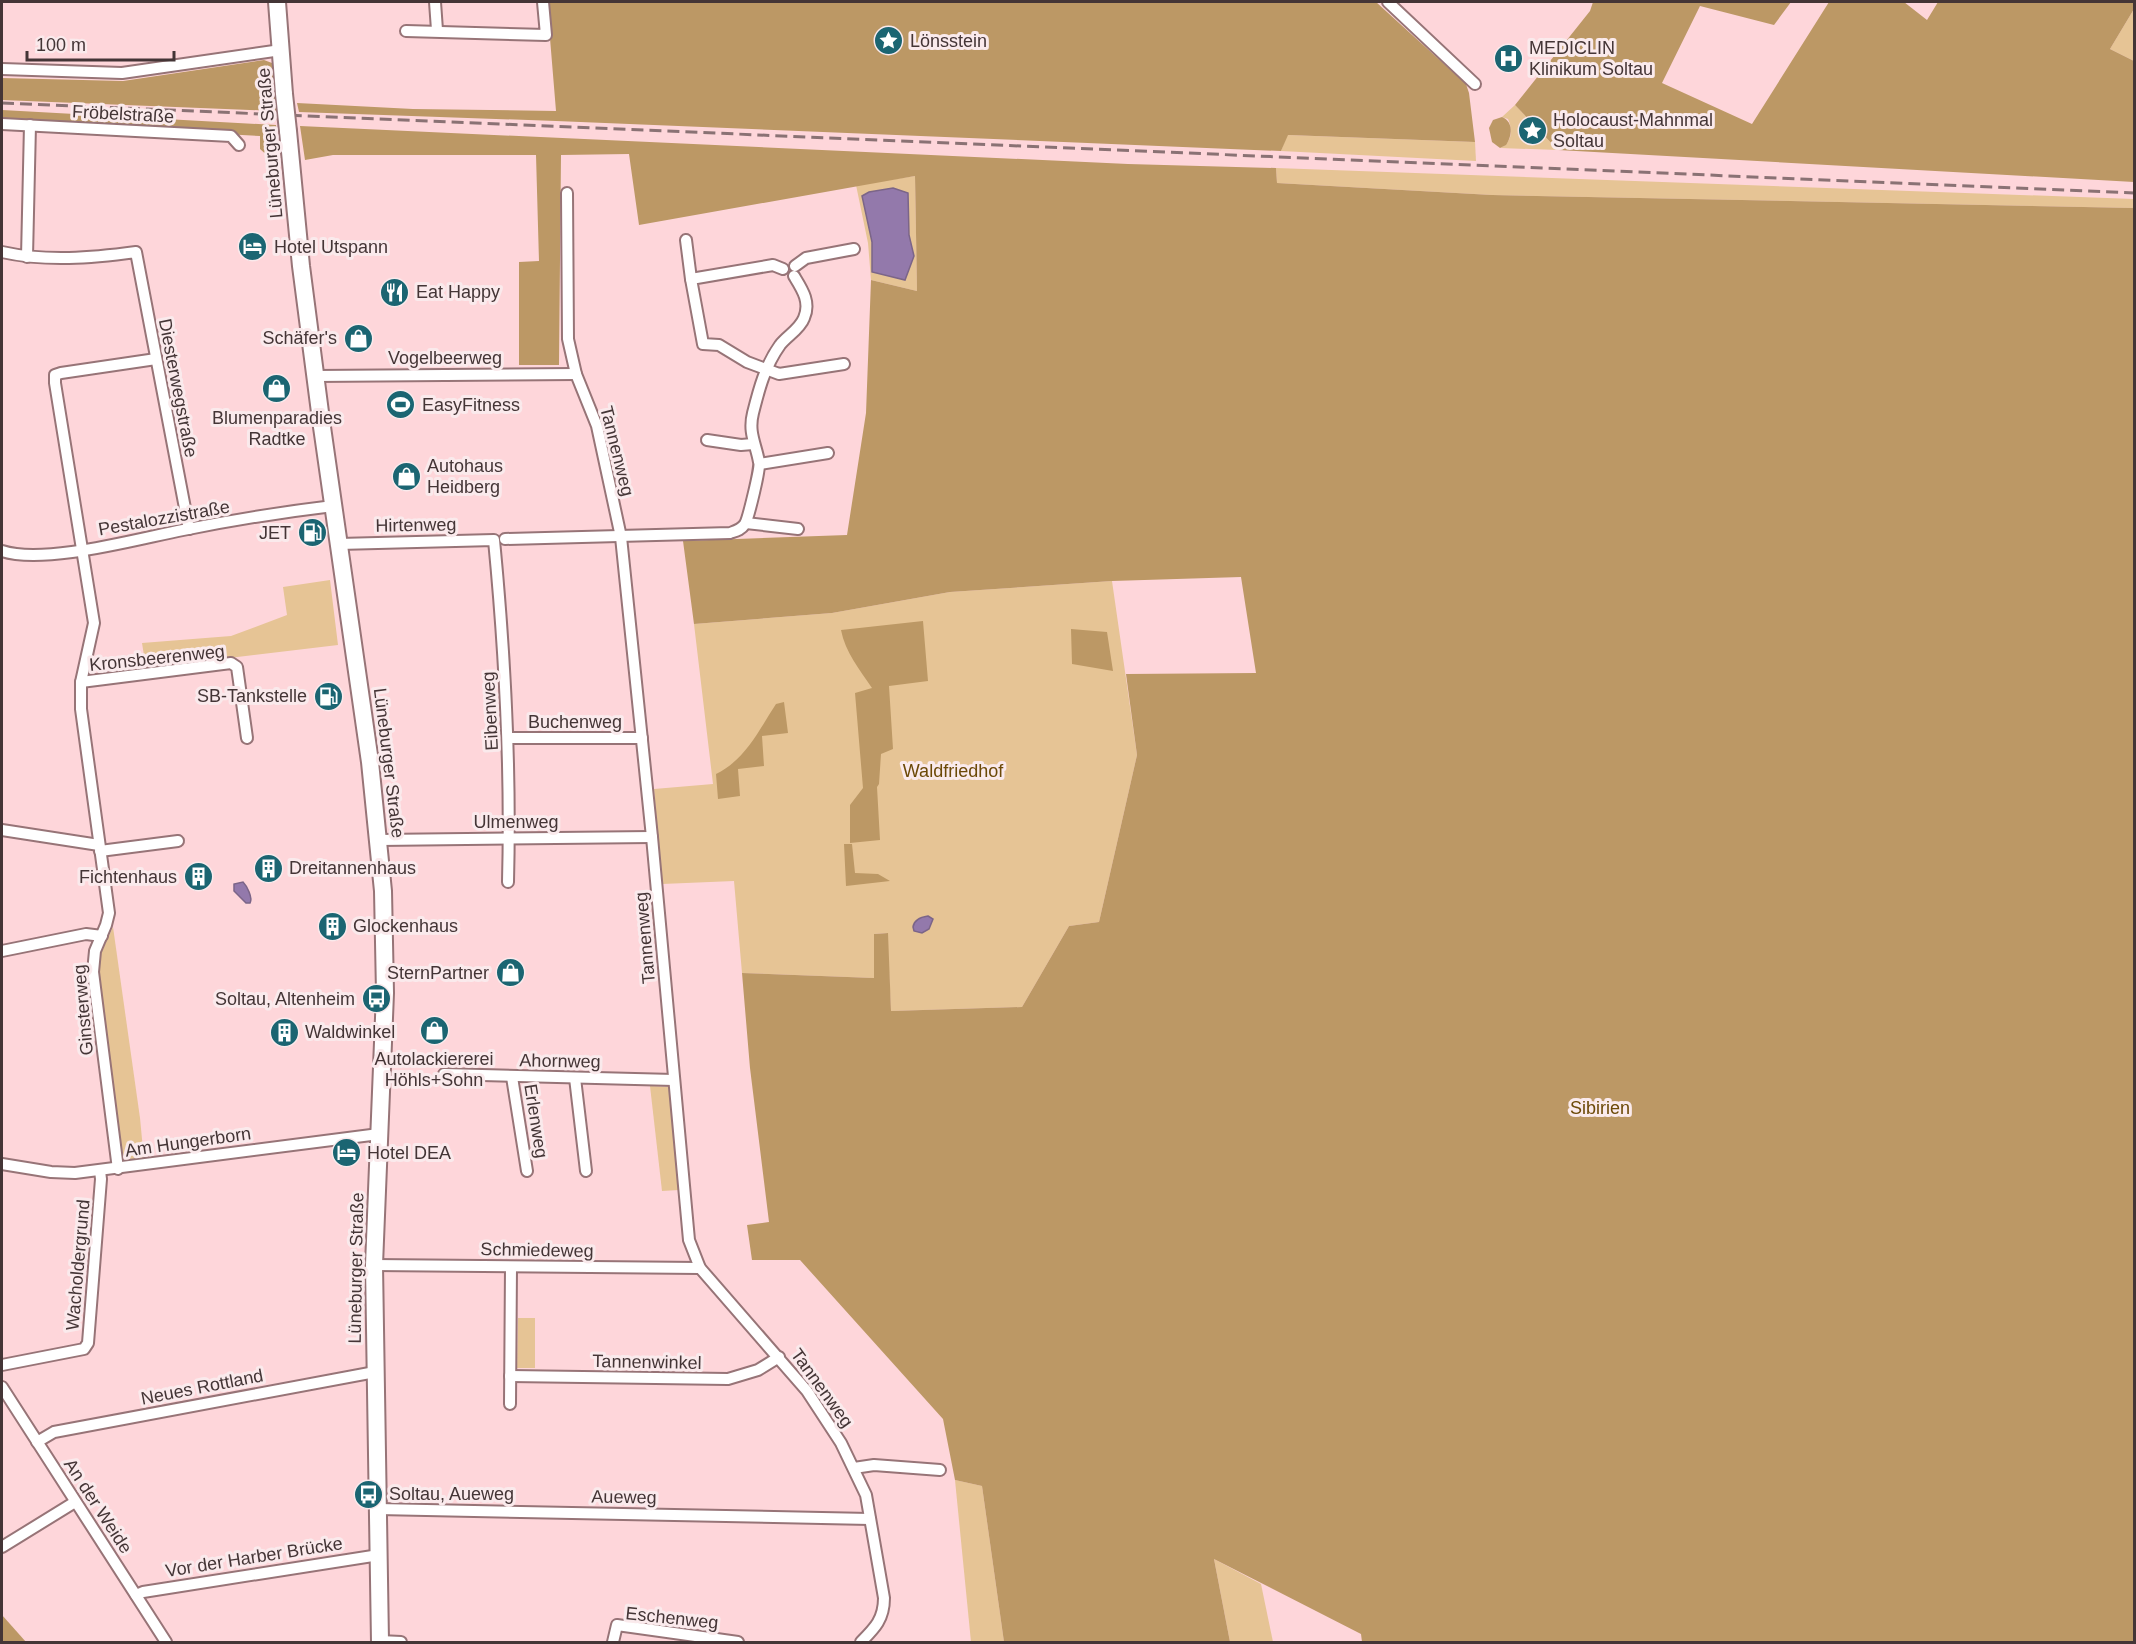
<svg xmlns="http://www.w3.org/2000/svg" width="2136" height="1644" font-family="Helvetica,sans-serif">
	<rect width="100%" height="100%" fill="#fed6da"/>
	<g fill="#e6c495" fill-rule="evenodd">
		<polygon points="2134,9 2134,61 2110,49"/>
		<path d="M1515,105L1558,150L1500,148C1512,143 1513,130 1508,119L1502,117Z"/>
		<polygon points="1287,135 1475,142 1476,161 1281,151"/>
		<polygon points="1276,168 2134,199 2134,208 1492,195 1277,183"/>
		<path d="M915,176L917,291L871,280L868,243L856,185ZM908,193L909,235L914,256L905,280L872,272V242L863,196Z"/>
		<polygon points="330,580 338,645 146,668 142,643 231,636 287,615 283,587"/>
		<polygon points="1112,581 1137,755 1099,922 1069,926 1022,1007 891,1011 887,933 874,934 874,978 742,973 734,881 662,884 654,789 713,784 694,624 832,613 950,592"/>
		<polygon points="113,927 140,1118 144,1160 130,1162 122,1157 96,964"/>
		<polygon points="650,1086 669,1087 679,1190 662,1191"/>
		<polygon points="518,1318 535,1318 535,1368 517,1368"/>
		<polygon points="955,1480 982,1486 1004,1642 971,1642"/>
		<polygon points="1214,1559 1261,1584 1273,1642 1230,1642"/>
	</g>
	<g fill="#bc9865">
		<polygon points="547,2 1376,2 1466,84 1469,93 1475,142 1288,135 1281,151 556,121 299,112 297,103 413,109 556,111"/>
		<polygon points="1593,2 1791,2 1774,25 1700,6 1662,83 1752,124 1829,2 1904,2 1927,20 1938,2 2134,2 2134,9 2110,49 2134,61 2134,182 1558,150 1515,105 1590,11"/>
		<polygon points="264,60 272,63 277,111 2,100 2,78 123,81"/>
		<polygon points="2,110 276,125 280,167 260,149 260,136 2,122"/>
		<path d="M1502,117C1514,122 1512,136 1506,145L1500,148L1492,142L1489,128L1493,120Z"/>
		<polygon points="300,126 1128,164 1276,168 1277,183 1492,195 2134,208 2134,1642 1362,1642 1361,1634 1214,1559 1230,1642 1004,1642 982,1486 955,1480 943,1419 800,1260 752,1260 747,1225 769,1222 750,1068 742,973 874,978 874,934 888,933 891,1011 1022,1007 1069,926 1099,922 1137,755 1126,674 1256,673 1241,577 1112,581 950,592 832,613 694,624 683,541 847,535 866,413 871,280 917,291 915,176 639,225 629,154 561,155 559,365 519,365 519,262 539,261 536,155 333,155 305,160"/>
		<path d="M923,621L928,681L889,686L893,749L881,754L879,784L877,787L880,840L850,843V805L863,788L855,693L872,688C860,670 845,652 841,630Z"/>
		<polygon points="1071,629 1107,632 1113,671 1072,664"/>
		<path d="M784,702L788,733L762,736L764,766L738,769L740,796L718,799L716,774C745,760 759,730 776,704Z"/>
		<polygon points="844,844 852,844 855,873 878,874 890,881 846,886"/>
		<polygon points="2,1615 26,1642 2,1642"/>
	</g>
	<g fill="#9379ab" stroke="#7b6588" stroke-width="1.5">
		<polygon points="893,188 908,193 909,235 914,256 905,280 872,272 872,242 862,196 869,192"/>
		<path d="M243,882C247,886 253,898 250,903H246L234,891V884Z"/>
		<path d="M928,916L933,919L929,929L922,933L914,931L913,927C914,920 921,917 928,916Z"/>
	</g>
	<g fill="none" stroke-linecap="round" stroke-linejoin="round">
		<defs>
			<g id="street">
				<polyline points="435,2 437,30"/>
				<polyline points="1388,2 1475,84"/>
				<polyline points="406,31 546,35 543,2"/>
				<polyline points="2,69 122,73 281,50"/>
				<polyline points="2,124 231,136 239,145"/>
				<path d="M567,193L568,339L576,374L597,426L621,537L652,837L689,1240L700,1268L807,1391L841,1443L866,1495L884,1598C884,1619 875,1628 861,1642"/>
				<polyline points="686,240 691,279"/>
				<path d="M2,252C47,262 91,258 136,252L189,529"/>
				<polyline points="27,257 30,125"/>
				<polyline points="795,266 806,258 854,249"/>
				<polyline points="783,269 773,265 691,279 703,344 719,345 747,362 779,374 844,364"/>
				<polyline points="315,376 576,374"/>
				<polyline points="707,440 741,445 753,444"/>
				<polyline points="760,464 828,453"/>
				<polyline points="746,523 798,529"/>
				<path d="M505,539L730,533C736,531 741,530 745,524C748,519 761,467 759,462C756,444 748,433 753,413C759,389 765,366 780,345C787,336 800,329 804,318C811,302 802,289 794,276"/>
				<path d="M339,544L494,540C505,654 511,767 508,882"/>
				<path d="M2,551C44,565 137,539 183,530C232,520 283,512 333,506"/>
				<polyline points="81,682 231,663 237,667 247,738"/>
				<polyline points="508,738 642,738"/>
				<polyline points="2,830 99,845"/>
				<polyline points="379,840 652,837"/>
				<polyline points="100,851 178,841"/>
				<polyline points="2,951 86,934 102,936"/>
				<polyline points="444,1074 674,1080"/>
				<polyline points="512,1077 527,1171"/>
				<polyline points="575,1078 586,1171"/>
				<polyline points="2,1164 51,1172 75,1173 379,1134"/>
				<polyline points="118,1169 93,972 95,951 106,925 109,913 81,709 81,682 94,623 55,383 55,375 61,373 156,359"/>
				<polyline points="374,1265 700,1268"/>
				<polyline points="2,1365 84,1349 88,1343 101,1179 100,1171"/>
				<polyline points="510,1376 728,1379 758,1370 779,1357"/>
				<polyline points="2,1387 166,1642"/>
				<polyline points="510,1404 511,1267"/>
				<polyline points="37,1442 54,1432 375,1372"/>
				<polyline points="854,1468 874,1465 940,1470"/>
				<polyline points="378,1509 870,1519"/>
				<polyline points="2,1547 75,1502"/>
				<polyline points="136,1595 143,1592 379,1555"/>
				<polyline points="380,1641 401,1642"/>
				<polyline points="613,1642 617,1625 738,1642"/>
			</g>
			<g id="primary">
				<polyline points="277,2 284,94"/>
				<polyline points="288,131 301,266 321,420 370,762 383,891 385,993 374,1265 380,1642"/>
			</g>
		</defs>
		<use href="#street" stroke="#977477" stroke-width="14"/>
		<use href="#primary" stroke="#977477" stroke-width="20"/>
		<use href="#street" stroke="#fff" stroke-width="10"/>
		<use href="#primary" stroke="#fff" stroke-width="16"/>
		<polyline stroke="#8a7274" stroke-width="3" stroke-dasharray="12 6" stroke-linecap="butt" points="2,103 2134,193"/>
		<defs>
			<polyline id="primary-bridge" points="284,94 288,131"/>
		</defs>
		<use href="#primary-bridge" stroke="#977477" stroke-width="20" stroke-linecap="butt"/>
		<use href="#primary-bridge" stroke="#fff" stroke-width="16"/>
	</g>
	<defs>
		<symbol id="sight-disc" viewBox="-11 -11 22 22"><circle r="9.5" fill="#1b6572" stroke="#faeaec"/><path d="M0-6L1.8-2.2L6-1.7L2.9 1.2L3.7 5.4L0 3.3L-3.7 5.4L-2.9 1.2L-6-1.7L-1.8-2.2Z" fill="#fff"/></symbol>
		<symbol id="hospital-disc" viewBox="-11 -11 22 22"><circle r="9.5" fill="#1b6572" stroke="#faeaec"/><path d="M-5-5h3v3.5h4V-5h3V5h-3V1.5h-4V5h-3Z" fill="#fff"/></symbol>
		<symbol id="hotel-disc" viewBox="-11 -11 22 22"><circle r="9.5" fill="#1b6572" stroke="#faeaec"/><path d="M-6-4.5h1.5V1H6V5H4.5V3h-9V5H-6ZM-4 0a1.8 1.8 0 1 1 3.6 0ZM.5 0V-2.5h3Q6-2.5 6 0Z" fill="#fff"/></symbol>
		<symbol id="restaurant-disc" viewBox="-11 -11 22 22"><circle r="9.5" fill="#1b6572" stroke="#faeaec"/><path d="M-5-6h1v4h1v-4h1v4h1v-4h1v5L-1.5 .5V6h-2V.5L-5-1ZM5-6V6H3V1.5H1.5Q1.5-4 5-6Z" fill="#fff"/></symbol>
		<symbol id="shop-disc" viewBox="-11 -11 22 22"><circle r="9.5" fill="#1b6572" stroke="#faeaec"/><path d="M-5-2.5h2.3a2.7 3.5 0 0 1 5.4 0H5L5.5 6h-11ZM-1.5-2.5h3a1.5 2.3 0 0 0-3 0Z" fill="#fff"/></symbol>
		<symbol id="stadium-disc" viewBox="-11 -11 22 22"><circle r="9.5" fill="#1b6572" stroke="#faeaec"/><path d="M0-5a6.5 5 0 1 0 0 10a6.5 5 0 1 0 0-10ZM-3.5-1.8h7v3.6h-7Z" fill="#fff"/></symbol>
		<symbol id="fuel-disc" viewBox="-11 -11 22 22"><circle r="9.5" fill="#1b6572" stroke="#faeaec"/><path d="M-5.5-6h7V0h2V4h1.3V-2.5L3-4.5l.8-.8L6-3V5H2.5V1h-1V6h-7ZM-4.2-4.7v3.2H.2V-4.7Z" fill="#fff"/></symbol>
		<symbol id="building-disc" viewBox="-11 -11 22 22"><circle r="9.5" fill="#1b6572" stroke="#faeaec"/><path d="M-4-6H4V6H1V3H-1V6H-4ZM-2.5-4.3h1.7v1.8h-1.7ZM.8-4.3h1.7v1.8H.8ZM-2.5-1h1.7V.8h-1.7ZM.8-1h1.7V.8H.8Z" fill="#fff"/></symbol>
		<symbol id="bus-disc" viewBox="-11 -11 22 22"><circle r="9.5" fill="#1b6572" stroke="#faeaec"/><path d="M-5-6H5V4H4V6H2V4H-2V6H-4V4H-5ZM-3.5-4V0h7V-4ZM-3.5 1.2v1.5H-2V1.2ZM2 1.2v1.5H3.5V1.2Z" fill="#fff"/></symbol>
	</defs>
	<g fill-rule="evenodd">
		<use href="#sight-disc" x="872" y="24" width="33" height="33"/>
		<use href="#hospital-disc" x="1492" y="42" width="33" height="33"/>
		<use href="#sight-disc" x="1516" y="114" width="33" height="33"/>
		<use href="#hotel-disc" x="236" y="230" width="33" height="33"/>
		<use href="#restaurant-disc" x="378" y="276" width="33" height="33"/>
		<use href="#shop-disc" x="342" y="322" width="33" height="33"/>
		<use href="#shop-disc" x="260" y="372" width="33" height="33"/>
		<use href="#stadium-disc" x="384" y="388" width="33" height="33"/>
		<use href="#shop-disc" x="390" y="460" width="33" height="33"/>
		<use href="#fuel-disc" x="296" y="516" width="33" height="33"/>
		<use href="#fuel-disc" x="312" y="680" width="33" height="33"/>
		<use href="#building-disc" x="252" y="852" width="33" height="33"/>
		<use href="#building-disc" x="182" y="860" width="33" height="33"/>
		<use href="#building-disc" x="316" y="910" width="33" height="33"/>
		<use href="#shop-disc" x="494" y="956" width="33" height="33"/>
		<use href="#bus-disc" x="360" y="982" width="33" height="33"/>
		<use href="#shop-disc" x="418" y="1014" width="33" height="33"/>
		<use href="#building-disc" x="268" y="1016" width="33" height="33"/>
		<use href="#hotel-disc" x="330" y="1136" width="33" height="33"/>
		<use href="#bus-disc" x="352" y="1478" width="33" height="33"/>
	</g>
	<g text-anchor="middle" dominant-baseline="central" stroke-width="6" stroke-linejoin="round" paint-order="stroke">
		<g font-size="18" fill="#443536" stroke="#faeaec" text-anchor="start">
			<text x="910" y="41">Lönsstein</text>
			<text x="1529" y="48">MEDICLIN<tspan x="1529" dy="21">Klinikum Soltau</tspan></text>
			<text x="1553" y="120">Holocaust-Mahnmal<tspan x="1553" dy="21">Soltau</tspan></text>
			<text x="274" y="247">Hotel Utspann</text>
			<text x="416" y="292">Eat Happy</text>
			<text x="337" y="338" text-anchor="end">Schäfer's</text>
			<text x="422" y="405">EasyFitness</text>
			<text x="277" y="418" text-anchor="middle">Blumenparadies<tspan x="277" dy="21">Radtke</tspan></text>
			<text x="427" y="466">Autohaus<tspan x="427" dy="21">Heidberg</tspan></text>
			<text x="291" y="533" text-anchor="end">JET</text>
			<text x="307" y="696" text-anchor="end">SB-Tankstelle</text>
			<text x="289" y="868">Dreitannenhaus</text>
			<text x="177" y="877" text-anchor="end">Fichtenhaus</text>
			<text x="353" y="926">Glockenhaus</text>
			<text x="489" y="973" text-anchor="end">SternPartner</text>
			<text x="355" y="999" text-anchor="end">Soltau, Altenheim</text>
			<text x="305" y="1032">Waldwinkel</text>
			<text x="434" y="1059" text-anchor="middle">Autolackiererei<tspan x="434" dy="21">Höhls+Sohn</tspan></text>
			<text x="367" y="1153">Hotel DEA</text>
			<text x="389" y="1494">Soltau, Aueweg</text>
		</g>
		<g font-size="18" fill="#443536" stroke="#faeaec">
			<text transform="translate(123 114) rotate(3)">Fröbelstraße</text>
			<text transform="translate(270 143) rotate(-95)">Lüneburger Straße</text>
			<text x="445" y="358">Vogelbeerweg</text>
			<text transform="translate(178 388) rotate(79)">Diesterwegstraße</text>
			<text transform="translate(617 451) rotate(76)">Tannenweg</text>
			<text transform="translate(164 518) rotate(-10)">Pestalozzistraße</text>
			<text transform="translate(416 525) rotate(-1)">Hirtenweg</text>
			<text transform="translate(157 658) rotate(-6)">Kronsbeerenweg</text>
			<text transform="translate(490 711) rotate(-93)">Eibenweg</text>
			<text x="575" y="722">Buchenweg</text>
			<text transform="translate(389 763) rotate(83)">Lüneburger Straße</text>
			<text x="516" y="822">Ulmenweg</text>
			<text transform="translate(645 938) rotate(-95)">Tannenweg</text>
			<text transform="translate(83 1010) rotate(-95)">Ginsterweg</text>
			<text transform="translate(560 1061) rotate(1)">Ahornweg</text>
			<text transform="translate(536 1121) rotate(81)">Erlenweg</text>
			<text transform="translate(188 1142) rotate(-8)">Am Hungerborn</text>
			<text transform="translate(537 1250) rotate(1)">Schmiedeweg</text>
			<text transform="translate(78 1265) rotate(-85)">Wacholdergrund</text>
			<text transform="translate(356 1268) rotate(-89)">Lüneburger Straße</text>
			<text transform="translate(647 1362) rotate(1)">Tannenwinkel</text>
			<text transform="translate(202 1387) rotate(-11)">Neues Rottland</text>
			<text transform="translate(822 1388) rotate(54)">Tannenweg</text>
			<text transform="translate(624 1497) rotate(1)">Aueweg</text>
			<text transform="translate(98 1506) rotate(57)">An der Weide</text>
			<text transform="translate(254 1557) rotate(-9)">Vor der Harber Brücke</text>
			<text transform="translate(672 1618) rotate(6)">Eschenweg</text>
		</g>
		<g font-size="18" fill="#6c4907" stroke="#faeaec">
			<text x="953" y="771">Waldfriedhof</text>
			<text x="1600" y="1108">Sibirien</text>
		</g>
	</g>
	<rect width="2136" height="1644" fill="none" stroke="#443536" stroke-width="6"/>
	<path d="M27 51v9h147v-9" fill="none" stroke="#443536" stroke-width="3"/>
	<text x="36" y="51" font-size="18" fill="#443536" stroke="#faeaec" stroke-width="4.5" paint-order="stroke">100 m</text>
</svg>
